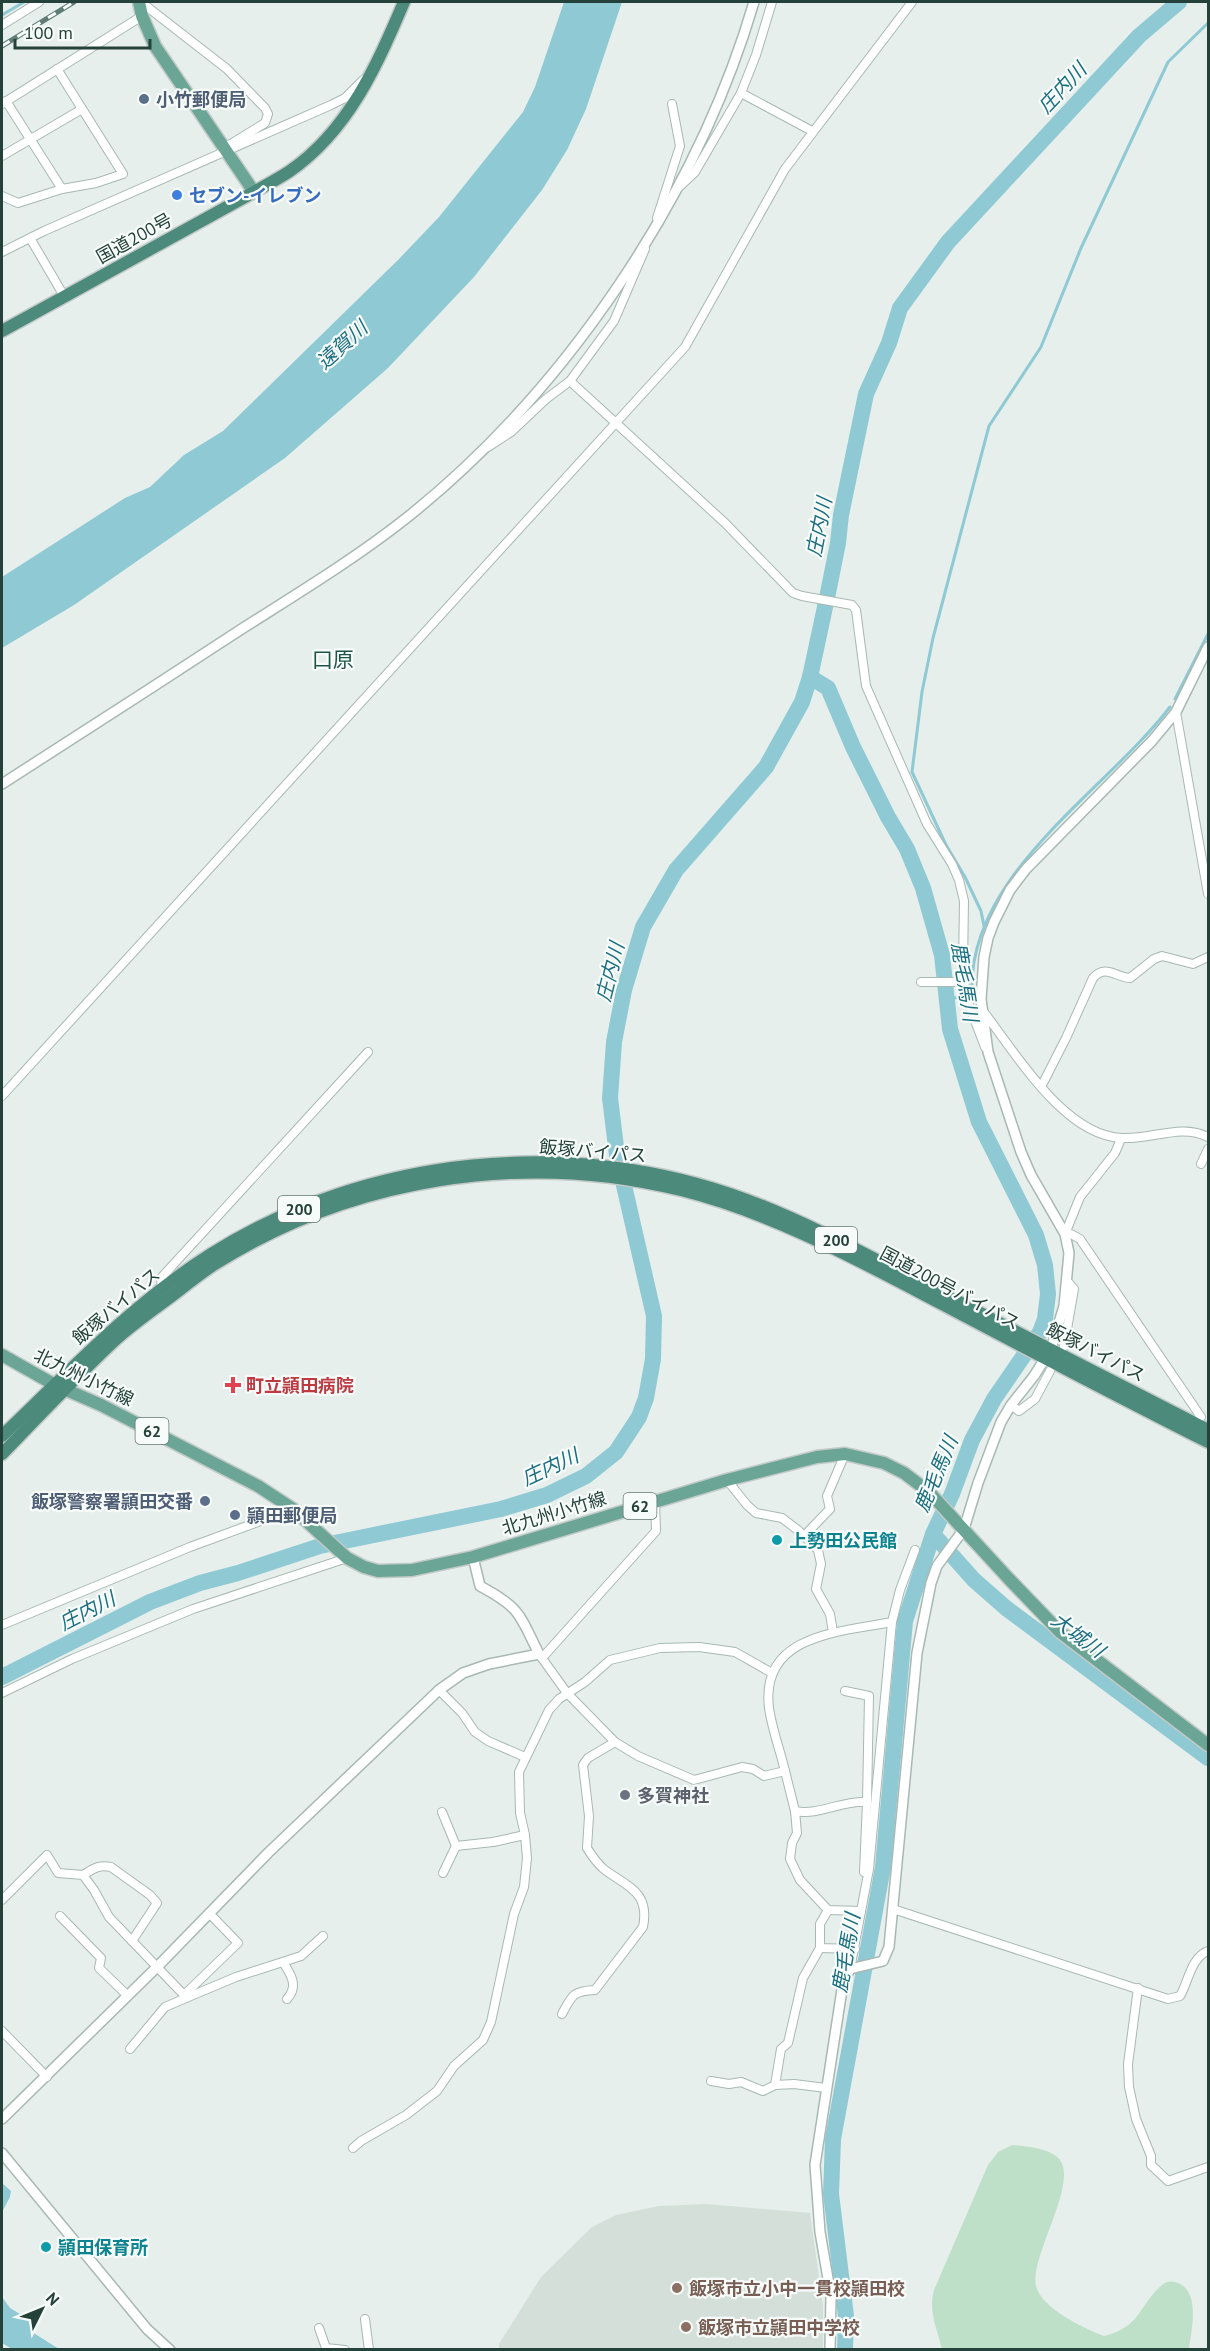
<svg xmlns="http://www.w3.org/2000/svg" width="1210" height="2351" font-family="'PT Sans','Noto Sans JP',sans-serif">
	<rect width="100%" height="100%" fill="#e6efeb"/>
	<polygon fill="#d4dfda" points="707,2204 810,2213 823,2306 823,2349 499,2349 499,2344 541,2277 592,2227 616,2215 659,2206"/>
	<path fill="#bfe0c8" d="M1012,2145C1025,2146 1045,2148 1056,2156C1084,2176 1029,2255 1036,2286C1041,2308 1085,2329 1104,2336C1141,2327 1138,2306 1162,2285C1166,2281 1171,2281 1175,2282C1202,2289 1191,2331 1189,2349H942C937,2329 928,2311 934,2290L988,2165L998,2152Z"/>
	<g fill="#8ec9d4">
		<polygon points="564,2 622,2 586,109 567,150 542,190 474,277 388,368 285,458 74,605 2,648 2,577 125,498 150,487 184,455 223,431 399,259 439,217 523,112 535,87"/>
		<polygon points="2,2183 11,2191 10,2197 2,2212"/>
		<polygon points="2,2297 10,2308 28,2319 32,2332 59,2349 12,2349 2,2343"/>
	</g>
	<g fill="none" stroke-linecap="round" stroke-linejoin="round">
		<g stroke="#8ec9d4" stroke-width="3">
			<polyline points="2,15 24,2"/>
			<polyline points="1175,699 1208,634"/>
			<polyline points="984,926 981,911 965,877 946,845 912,772 922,692 933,638 989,426 1041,347 1081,248 1168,62 1208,23"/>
			<path d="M945,999L972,996C965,876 1103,794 1170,707"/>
		</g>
		<g stroke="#8ec9d4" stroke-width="16">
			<polyline points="810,677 828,688 853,747 888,817 907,849 923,888 942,955 950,1029 979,1122 1036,1235 1045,1265 1048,1294 1045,1319 1040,1332 994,1399 972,1440 952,1494 933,1534 905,1621 883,1867 833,2139 831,2194 846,2316 845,2350"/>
			<polyline points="933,1534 974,1580 1006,1608 1208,1758"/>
			<polyline points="2,1677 150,1602 200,1583 238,1573 320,1546 501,1509 547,1495 586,1476 616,1452 639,1417 646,1398 653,1359 654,1316 617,1155 610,1098 614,1042 624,990 643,927 676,870 766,767 802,702 810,677 828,593 838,543 841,515 866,394 889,343 900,308 948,242 961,228 1139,36 1179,2"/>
		</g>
		<defs>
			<g id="minor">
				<polyline points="141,2 227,69 265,108 268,114 265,123 226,147"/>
				<polyline points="2,25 39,2"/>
				<polyline points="741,93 812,131"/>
				<polyline points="6,101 62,189"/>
				<polyline points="2,104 142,16"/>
				<polyline points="2,156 82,109"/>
				<polyline points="678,188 695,172 741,93 756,55 772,2"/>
				<polyline points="2,196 18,203 62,189 96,183 123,174 57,69"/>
				<polyline points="657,218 680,146 672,104"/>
				<polyline points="30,238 64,296"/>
				<polyline points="2,252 44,231 331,105 345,98 363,80"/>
				<polyline points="570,381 725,523 793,593 802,596 852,605 856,610 866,686 927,824 952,864 959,880 964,901 963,967 966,997 985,1047"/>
				<polyline points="488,447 511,432 546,399 570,381 614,321 645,249"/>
				<polyline points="1176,712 1208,894"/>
				<polyline points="921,982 964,982"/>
				<path d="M983,1011C1015,1052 1064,1136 1122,1138C1151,1140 1181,1123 1208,1137"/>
				<path d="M1041,1087L1066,1038L1093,978C1106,964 1115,977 1130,978L1154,959L1162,956L1193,964L1208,957"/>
				<polyline points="2,1096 685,347 785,169 912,2"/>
				<polyline points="1121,1139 1115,1153 1080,1197 1065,1234 1071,1234 1080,1239 1201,1417"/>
				<polyline points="1201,1164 1208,1149"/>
				<polyline points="162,1289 161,1278 368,1052"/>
				<polyline points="1064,1346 1074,1289 1067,1281"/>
				<polyline points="1011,1405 1019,1411 1035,1399 1050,1371"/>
				<polyline points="727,1480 747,1505 756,1513 782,1518 799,1531 818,1550 821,1564 816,1589 830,1614 833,1632"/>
				<polyline points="804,1536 830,1509 827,1496 845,1454"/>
				<polyline points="2,1625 190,1547 293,1509"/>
				<path d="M539,1654L567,1693L615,1742L638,1756L694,1780L742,1767L753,1769L764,1776L785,1771C780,1750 772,1729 769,1708C760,1634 840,1632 892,1622"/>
				<polyline points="542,1658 656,1531 655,1501"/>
				<polyline points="439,1690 462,1713 475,1732 488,1741 525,1757"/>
				<polyline points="845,1691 869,1696 867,1802"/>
				<polyline points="2,1693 72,1659 193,1609 347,1558"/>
				<path d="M785,1771L795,1811C819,1816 842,1800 867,1802L864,1872"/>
				<polyline points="795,1811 797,1833 792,1843 790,1859 800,1880 828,1910 861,1911"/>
				<polyline points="442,1812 456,1846 493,1842 525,1835"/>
				<polyline points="443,1873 456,1846"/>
				<path d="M83,1875C93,1869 99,1864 111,1867L150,1895L157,1903L132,1941"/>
				<polyline points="2,1900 47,1855 58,1873 83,1875 94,1890 109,1917 184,1995 238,1943 209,1913"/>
				<path d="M893,1909L1168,1999L1180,1996C1188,1983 1191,1957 1208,1951"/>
				<polyline points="828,1910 820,1924 820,1948 855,1949"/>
				<polyline points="60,1916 101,1958 99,1968 128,1996"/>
				<polyline points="820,1948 803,1978 788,2043 781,2049 775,2085 794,2084 826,2088"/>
				<path d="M283,1962C291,1975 299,1986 287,1999"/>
				<polyline points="850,1969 869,1869 892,1622 900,1590 915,1550"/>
				<polyline points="1138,1988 1128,2064 1129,2087 1136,2119 1151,2156 1151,2165 1168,2181 1208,2167"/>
				<polyline points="184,1995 186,1998 236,1977 301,1956 323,1936"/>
				<path d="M562,2014C572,1995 573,1991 595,1990L643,1927C650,1892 628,1887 605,1870C597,1864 592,1856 587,1848L589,1816L583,1765L588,1758L615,1742"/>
				<polyline points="2,2031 47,2077"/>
				<polyline points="130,2049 165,2007 186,1998"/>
				<polyline points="711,2081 729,2084 741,2082 763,2091 775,2085"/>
				<polyline points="353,2148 361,2141 406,2115 437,2091 454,2066 483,2040 491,2022 514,1914 524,1887 527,1858 525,1835 520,1813 519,1772 549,1710 559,1699 585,1682 610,1660 660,1648 699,1647 735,1652 772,1673"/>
				<polyline points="365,2319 369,2350"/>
				<polyline points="319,2328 326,2348 345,2350"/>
			</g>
			<g id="tertiary">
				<path d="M2,784C80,734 159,683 237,632C295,595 355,559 409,516C567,389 697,196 754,2"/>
				<path d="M2,2119L158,1966L268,1853L439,1690L463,1673L489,1664L539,1654C519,1614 521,1608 480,1586L473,1557"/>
				<polyline points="2,2153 147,2329 170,2350"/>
				<polyline points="830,2350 831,2296 820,2232 815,2165 843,1983 850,1969 883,1961 889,1947 917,1653 931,1583 937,1566 964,1529 978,1483 1001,1422 1011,1405 1034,1376 1051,1349 1064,1306 1069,1253 1065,1234 1031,1175 1021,1152 988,1052 981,999 984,957 988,938 994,922 1010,890 1026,869 1152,741 1176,712 1208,647"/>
			</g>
			<g id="primary">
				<polyline points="139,2 142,16 155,46 254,192"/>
				<polyline points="2,1355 55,1385 101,1405 258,1486 293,1509 347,1558 364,1567 378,1571 412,1570 473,1557 727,1480 817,1457 845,1454 884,1463 904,1473 929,1492 1009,1579 1060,1632 1208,1745"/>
			</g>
			<g id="trunk">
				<path d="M2,331L254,192C266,185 278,179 290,171C349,130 377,65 404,2"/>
				<path d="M2,1436C69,1372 132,1304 211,1254C369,1155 573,1135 747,1200C819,1227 886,1266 955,1300C1039,1344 1124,1387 1208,1430"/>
				<path d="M2,1454C38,1417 74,1379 112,1343C132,1324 155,1309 177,1292C189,1283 202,1272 215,1264C352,1178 523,1151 681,1190C773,1213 858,1260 942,1304C1031,1351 1119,1397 1208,1442"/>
			</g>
		</defs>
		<use href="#minor" stroke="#a8b8b2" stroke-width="10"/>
		<use href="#tertiary" stroke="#a8b8b2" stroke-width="12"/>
		<use href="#primary" stroke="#c2cac8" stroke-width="15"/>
		<use href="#trunk" stroke="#c2cac8" stroke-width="15"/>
		<use href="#minor" stroke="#fff" stroke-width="8"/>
		<use href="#tertiary" stroke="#fff" stroke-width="9"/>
		<use href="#primary" stroke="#6aa596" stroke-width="12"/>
		<use href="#trunk" stroke="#4c8a7c" stroke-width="12"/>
		<defs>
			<polyline id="rail" points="2,46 74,2"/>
		</defs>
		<use href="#rail" stroke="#5f7d75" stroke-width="5"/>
		<use href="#rail" stroke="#f7fbf9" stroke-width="3" stroke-dasharray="9" stroke-linecap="butt"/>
	</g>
	<g fill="#5c6f8a" stroke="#f7fbf9" stroke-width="2">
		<circle cx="144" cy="99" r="6"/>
		<circle cx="205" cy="1501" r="6"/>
		<circle cx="235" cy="1515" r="6"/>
	</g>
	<circle fill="#3f7fe0" stroke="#f7fbf9" stroke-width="2" cx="177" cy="195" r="6"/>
	<path fill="#e0444e" stroke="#f7fbf9" stroke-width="2" d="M230 1376h6v6h6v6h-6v6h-6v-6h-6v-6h6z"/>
	<g fill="#0f9aa8" stroke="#f7fbf9" stroke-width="2">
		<circle cx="777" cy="1540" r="6"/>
		<circle cx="46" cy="2247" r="6"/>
	</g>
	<circle fill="#6b7280" stroke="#f7fbf9" stroke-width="2" cx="625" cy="1795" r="6"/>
	<g fill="#8d6e63" stroke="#f7fbf9" stroke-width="2">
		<circle cx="677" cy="2288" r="6"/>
		<circle cx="686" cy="2327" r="6"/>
	</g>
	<g text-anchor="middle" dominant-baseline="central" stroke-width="4.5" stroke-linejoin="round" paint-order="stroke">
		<g fill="#f7fbf9" stroke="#637a73" stroke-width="1.5">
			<rect x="278" y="1196" width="42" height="26" rx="4.5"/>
			<rect x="815" y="1227" width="42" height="26" rx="4.5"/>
			<rect x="135.5" y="1418" width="33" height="26" rx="4.5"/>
			<rect x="623.5" y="1493" width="33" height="26" rx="4.5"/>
		</g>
		<g font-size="16" font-weight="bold" fill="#24423a">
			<text x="299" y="1209">200</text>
			<text x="836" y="1240">200</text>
			<text x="152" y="1431">62</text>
			<text x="640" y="1506">62</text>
		</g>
		<g font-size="18" font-weight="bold" fill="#4e5e75" stroke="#f7fbf9" text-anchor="start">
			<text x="156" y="99">小竹郵便局</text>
			<text x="193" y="1501" text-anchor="end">飯塚警察署頴田交番</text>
			<text x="247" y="1515">頴田郵便局</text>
		</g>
		<g font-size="18" font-weight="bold" fill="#366cbe" stroke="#f7fbf9" text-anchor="start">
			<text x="189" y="195">セブン-イレブン</text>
		</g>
		<g font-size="18" fill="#24423a" stroke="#f7fbf9">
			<text transform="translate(134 238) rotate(-29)">国道200号</text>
			<text transform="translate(593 1151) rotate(5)">飯塚バイパス</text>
			<text transform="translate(950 1288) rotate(28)">国道200号バイパス</text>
			<text transform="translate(116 1306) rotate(-40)">飯塚バイパス</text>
			<text transform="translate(1096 1352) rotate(27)">飯塚バイパス</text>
			<text transform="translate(84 1377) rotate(26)">北九州小竹線</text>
			<text transform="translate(554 1513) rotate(-17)">北九州小竹線</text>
		</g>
		<g font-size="18" font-weight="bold" fill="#be3a42" stroke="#f7fbf9" text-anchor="start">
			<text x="246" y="1385">町立頴田病院</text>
		</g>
		<g font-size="18" font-weight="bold" fill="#0d838f" stroke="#f7fbf9" text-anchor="start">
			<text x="789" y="1540">上勢田公民館</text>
			<text x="58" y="2247">頴田保育所</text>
		</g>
		<g font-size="18" font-weight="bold" fill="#5b616d" stroke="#f7fbf9" text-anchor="start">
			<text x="637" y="1795">多賀神社</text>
		</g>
		<g font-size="18" font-weight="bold" fill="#785e54" stroke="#f7fbf9" text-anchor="start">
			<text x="689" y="2288">飯塚市立小中一貫校頴田校</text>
			<text x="698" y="2327">飯塚市立頴田中学校</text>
		</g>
		<g font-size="20" font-style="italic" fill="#1c6f80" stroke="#f7fbf9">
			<text transform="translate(1062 88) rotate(-47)">庄内川</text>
			<text transform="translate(342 345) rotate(-42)">遠賀川</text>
			<text transform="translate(819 527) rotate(-79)">庄内川</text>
			<text transform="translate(610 972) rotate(-76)">庄内川</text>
			<text transform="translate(965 982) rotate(81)">鹿毛馬川</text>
			<text transform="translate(550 1467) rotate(-25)">庄内川</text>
			<text transform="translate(936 1474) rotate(-67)">鹿毛馬川</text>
			<text transform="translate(87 1611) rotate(-27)">庄内川</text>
			<text transform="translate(1078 1635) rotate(37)">大城川</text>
			<text transform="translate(846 1953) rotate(-80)">鹿毛馬川</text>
		</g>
		<g font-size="21" fill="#1f5548" stroke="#f7fbf9">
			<text x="333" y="659">口原</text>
		</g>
	</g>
	<rect width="1210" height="2351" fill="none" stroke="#24423a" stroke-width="6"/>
	<g transform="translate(42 2309) rotate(47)" stroke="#f7fbf9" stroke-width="4.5" paint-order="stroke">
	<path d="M0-4.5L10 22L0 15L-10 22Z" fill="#24423a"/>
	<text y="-9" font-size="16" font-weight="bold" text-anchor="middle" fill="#24423a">N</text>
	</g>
	<path d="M15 39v9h135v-9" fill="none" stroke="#24423a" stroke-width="3"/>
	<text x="24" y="39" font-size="18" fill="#24423a" stroke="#f7fbf9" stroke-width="4.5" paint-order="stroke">100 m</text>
</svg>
